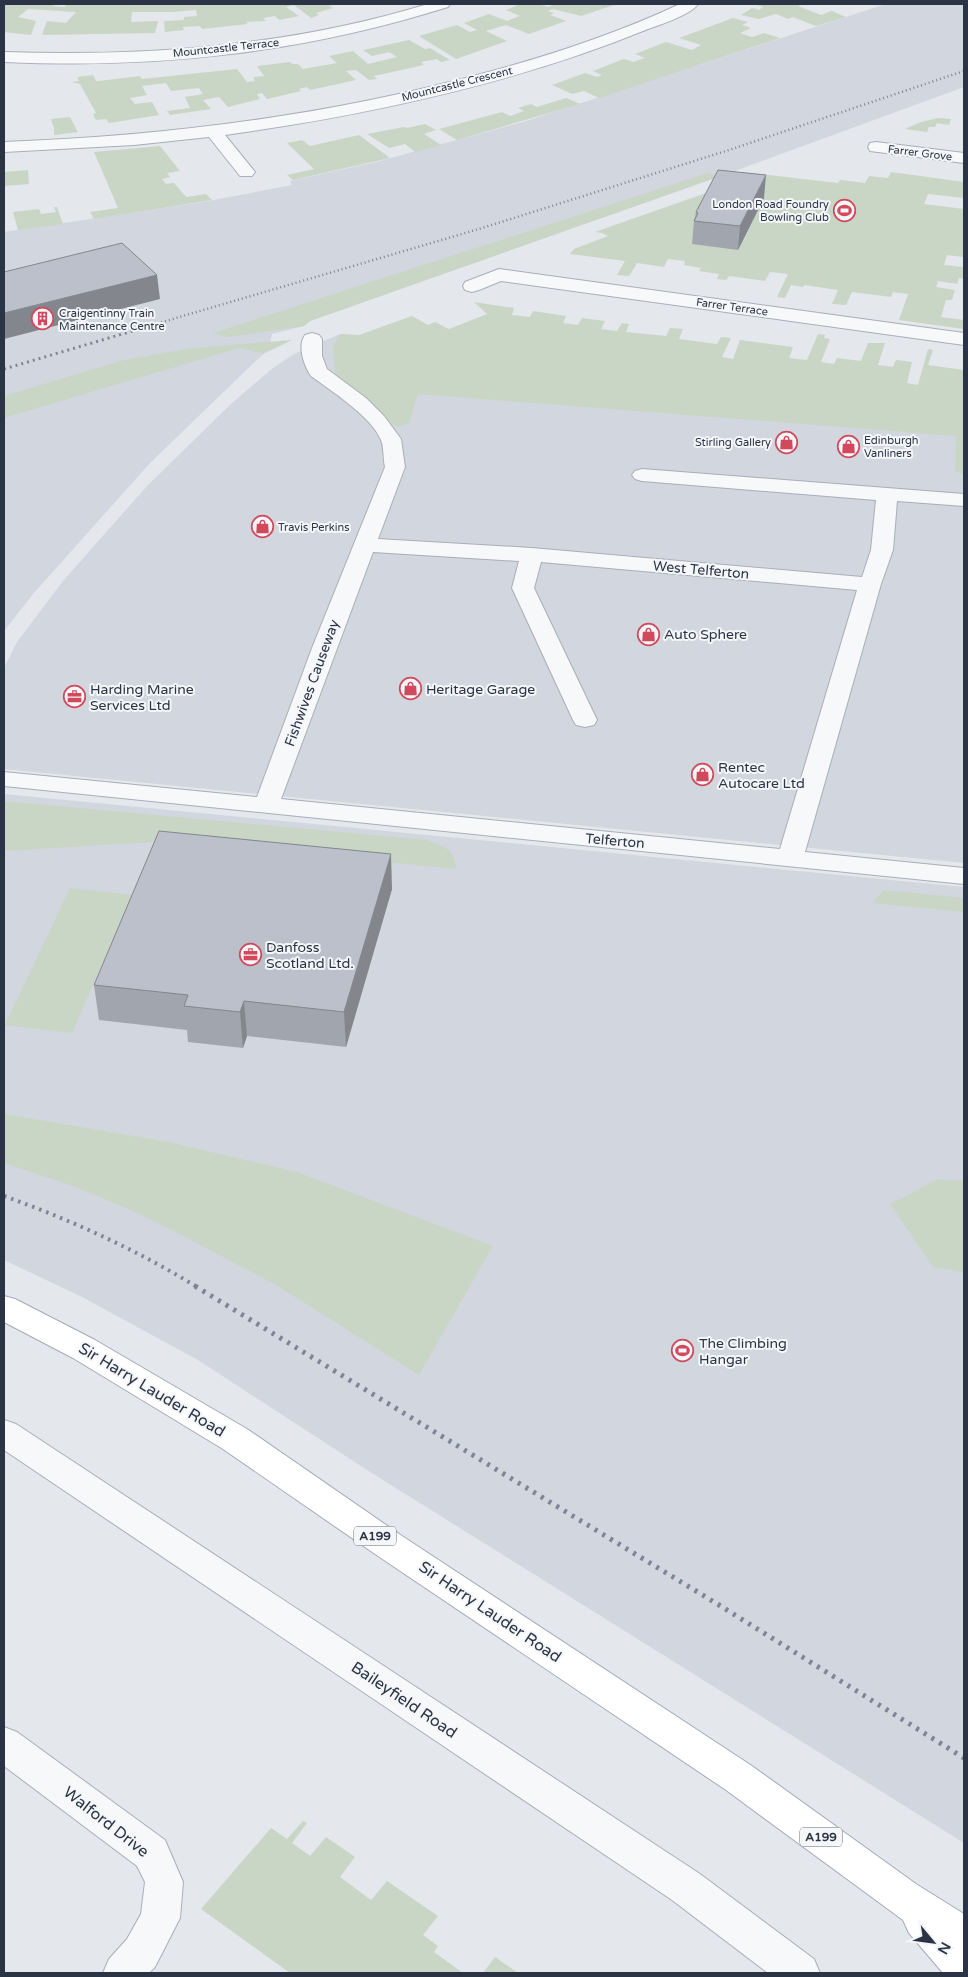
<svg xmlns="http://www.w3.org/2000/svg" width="968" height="1977" font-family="'Varela Round',sans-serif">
	<rect width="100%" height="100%" fill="#e4e7ec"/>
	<g fill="#d2d6de">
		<polygon points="886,4 964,4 964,87 718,177 310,321 304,326 272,334 270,343 240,348 263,354 150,463 33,594 4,631 4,232 203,202 292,185 290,181 376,162 523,122"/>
		<polygon points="340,334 964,398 964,863 4,769 4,668 17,642 63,581 147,486 232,403 273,368 294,354"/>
		<polygon points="4,794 964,887 964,1843 367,1470 198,1360 82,1297 4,1260"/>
	</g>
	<g fill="#c9d6c5">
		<polygon points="4,4 55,4 53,6 64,7 68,4 337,4 329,6 333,8 316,13 319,15 311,18 294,5 286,7 299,16 279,20 275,16 263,18 266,21 246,22 248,24 202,29 200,26 183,27 184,30 165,32 164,21 184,20 184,17 197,16 196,10 174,12 132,12 131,22 158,21 155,33 42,35 47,21 66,23 76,12 28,9 18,17 36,21 31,35 4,32"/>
		<polygon points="515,4 539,4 548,7 555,4 617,4 581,16 553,9 548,11 554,13 550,15 566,21 529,34 506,25 486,31 507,41 456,59 419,36 457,25 470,32 477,30 464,23 489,14 507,21 520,16 506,10 518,5"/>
		<polygon points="759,4 803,4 798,6 821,15 832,11 846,17 816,26 793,17 788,19 776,14 759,19 741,15 752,8 759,10 763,7 757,5"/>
		<polygon points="733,18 748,22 742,25 751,28 740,33 752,37 764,33 780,38 599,98 584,91 572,94 552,85 585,73 597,77 602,75 593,71 624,59 633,62 645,58 635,54 666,42 692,50 701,45 679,38"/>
		<polygon points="409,40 425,49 430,48 450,60 441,62 437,59 421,62 424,65 374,76 377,79 369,80 356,70 346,71 356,80 310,90 307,87 299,89 301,91 267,99 262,93 257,94 260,99 228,107 219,97 203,100 211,109 170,115 167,111 190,108 185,97 203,94 199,88 171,91 166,83 142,86 147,95 130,98 135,104 152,102 159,115 109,123 106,119 96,120 93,114 96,113 80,84 72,82 79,81 77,77 93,75 96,81 99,81 140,76 142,79 237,69 247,82 255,81 253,77 264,76 257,66 290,62 292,64 298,64 303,69 337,63 329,56 353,51 368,64 397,57 389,52 372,56 363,50"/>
		<polygon points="566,98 580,104 457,140 439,129 502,112 510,116 524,111 518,108 531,104 537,107"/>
		<polygon points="70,117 78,132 54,135 54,128 51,119"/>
		<polygon points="938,118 951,119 949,125 937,123 935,127 929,127 927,132 905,129 921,122"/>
		<polygon points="425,124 436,130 424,134 441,145 415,152 405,144 389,148 367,134 404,127 407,128"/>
		<polygon points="359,135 390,158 293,180 287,175 314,169 287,143 302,140 310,146"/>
		<polygon points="160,146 180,171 167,173 170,177 162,179 166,184 174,183 186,197 206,194 212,200 94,219 90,212 118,208 94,152"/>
		<polygon points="28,170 29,184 4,186 4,172"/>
		<polygon points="891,172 964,182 964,198 928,194 924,204 964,209 963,257 947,255 944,265 964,267 964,279 959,278 957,284 938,281 936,287 955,290 952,300 946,300 941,317 964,320 964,329 899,320 908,294 893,292 891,297 852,292 846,305 832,304 838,290 804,285 803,287 791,285 785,298 777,297 788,274 770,272 765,281 729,276 726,280 717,279 719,274 699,271 701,268 684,265 685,261 668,259 664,267 637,263 629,276 617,275 625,261 570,254 574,249 608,236 602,233 595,232 760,174 838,183 840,180 865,183 869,176 888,178"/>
		<polygon points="708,173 718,177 310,321 304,326 228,337 213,333"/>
		<polygon points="54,207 57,207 63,224 18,230 13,212 39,209 41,214 56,212"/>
		<polygon points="474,302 514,308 512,315 530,317 533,311 566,316 563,323 578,325 582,318 605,321 601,329 617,331 622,323 629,324 626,332 666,336 670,328 683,329 679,339 717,344 721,337 731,338 722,357 733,359 740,340 793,347 789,358 807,360 818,334 825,335 824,338 830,339 821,362 834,364 837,358 861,361 868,343 885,343 878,365 893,367 896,360 912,362 907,383 918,385 928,349 933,350 928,365 964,370 964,475 955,471 956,436 418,394 409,423 399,427 393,425 335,373 333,347 340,334 359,335 412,316 428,325 435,322 449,329 487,314"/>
		<polygon points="292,340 263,354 239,348 4,418 4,396 124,360 193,348"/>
		<path d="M4,801L427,840C445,847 454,848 456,869L172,841L4,851Z"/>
		<polygon points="70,888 132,895 72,1033 5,1025"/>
		<polygon points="884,890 964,898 964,912 872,903"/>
		<polygon points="4,1114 168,1142 297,1172 493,1246 419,1375 276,1285 176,1232 131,1210 73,1186 4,1163"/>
		<polygon points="938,1179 964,1181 964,1272 933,1267 890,1204"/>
		<polygon points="303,1821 307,1823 292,1843 310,1856 326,1837 355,1857 340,1877 371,1900 387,1881 438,1916 423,1935 438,1946 434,1952 463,1973 290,1973 201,1909 271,1828 287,1839"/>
		<polygon points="495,1957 518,1973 483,1973"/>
	</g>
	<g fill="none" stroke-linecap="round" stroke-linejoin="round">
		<defs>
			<g id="minor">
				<path d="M428,4H450L448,7C301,53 158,69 4,62V52C148,57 290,46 428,4Z"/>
				<path d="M680,4H698C692,14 660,25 648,29C514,84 368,115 225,135L255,172L252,176H240L209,137L134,145L4,152V142C165,136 325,116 481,74C549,56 616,34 680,4Z"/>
				<polygon points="876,142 964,153 964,163 870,151 868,147 870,143"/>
				<polygon points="499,269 964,333 964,345 501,281 479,290 472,292 465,290 463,286 465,282"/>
				<path d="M312,333L319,335L322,339V356L327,369L366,398L384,416L401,439L405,467L378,539L532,548L862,577L871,550L876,500L642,481L635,479L632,475L635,471L642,469L964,494V506L897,501L893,550L881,584L805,852L964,868V884L4,786V772L257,797L312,648L385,467C383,459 384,447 381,440C372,417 330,390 311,376C304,366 297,346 305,335ZM373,552L519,561L512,588L573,720L576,725L585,727L594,725L597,720L534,588L541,562L857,590L780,849L281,799Z"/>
				<polygon points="4,1420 16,1424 700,1874 814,1959 820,1973 768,1973 672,1900 4,1450"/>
				<polygon points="4,1727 17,1732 165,1840 183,1882 180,1918 155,1967 149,1973 103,1973 109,1959 127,1939 141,1914 145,1882 137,1866 4,1766"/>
			</g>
			<polygon id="major" points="4,1296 15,1299 95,1340 247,1429 402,1536 752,1766 916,1884 964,1914 964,1973 943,1973 909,1933 903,1920 726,1790 378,1556 223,1449 73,1358 4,1322"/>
		</defs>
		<use href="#minor" stroke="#a9aeb7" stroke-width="2"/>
		<use href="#major" stroke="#a3abb8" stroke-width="2"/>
		<use href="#minor" fill="#f7f8fa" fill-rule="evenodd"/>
		<use href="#major" fill="#fff" fill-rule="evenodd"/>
		<polyline stroke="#7d8696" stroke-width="2.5" stroke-dasharray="1 3" stroke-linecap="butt" points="142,328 479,229 729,150 964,71"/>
		<polyline stroke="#7d8696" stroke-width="3" stroke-dasharray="2 4" stroke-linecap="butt" points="4,369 146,327"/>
		<path stroke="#7d8696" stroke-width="4" stroke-dasharray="2.5 5" stroke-linecap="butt" d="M4,1196C71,1220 137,1250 197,1287"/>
		<polyline stroke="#7d8696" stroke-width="5" stroke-dasharray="3 6" stroke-linecap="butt" points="195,1286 719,1605 964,1758"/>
	</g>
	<g fill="#a1a5ae">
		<polygon points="764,198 738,250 692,244 694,221 695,217 696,212"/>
		<polygon points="392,889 346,1047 247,1036 243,1048 188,1042 187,1030 99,1020 94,985"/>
	</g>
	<g fill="#83868d">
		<polygon points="766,175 764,198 738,250 740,226"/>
		<polygon points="157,275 160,299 4,339 4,313"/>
		<polygon points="391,854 392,889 346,1047 344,1012"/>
		<polygon points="244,1001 247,1036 243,1048 240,1012"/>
	</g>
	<g fill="#bbc0ca" stroke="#83868d">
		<polygon points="718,170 766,175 740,226 694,221 698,213 696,212"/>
		<polygon points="122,243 157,275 4,313 4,272"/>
		<polygon points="159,831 391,854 344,1012 244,1001 240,1012 184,1006 188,995 94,985"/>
	</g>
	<defs>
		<symbol id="stadium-ring" viewBox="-11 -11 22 22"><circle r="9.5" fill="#f4f6f9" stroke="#d1495b" stroke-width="1.5"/><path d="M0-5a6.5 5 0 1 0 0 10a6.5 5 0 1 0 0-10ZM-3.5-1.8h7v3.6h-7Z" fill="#d1495b"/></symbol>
		<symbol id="building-ring" viewBox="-11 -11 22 22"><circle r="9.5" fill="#f4f6f9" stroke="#d1495b" stroke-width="1.5"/><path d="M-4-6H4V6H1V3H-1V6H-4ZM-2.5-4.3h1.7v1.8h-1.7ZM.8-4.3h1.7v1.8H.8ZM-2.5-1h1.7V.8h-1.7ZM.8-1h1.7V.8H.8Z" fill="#d1495b"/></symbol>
		<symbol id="shop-ring" viewBox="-11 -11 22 22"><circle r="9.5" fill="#f4f6f9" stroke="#d1495b" stroke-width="1.5"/><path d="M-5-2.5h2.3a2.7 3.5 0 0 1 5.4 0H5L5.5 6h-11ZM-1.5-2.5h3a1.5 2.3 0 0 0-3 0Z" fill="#d1495b"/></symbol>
		<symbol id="office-ring" viewBox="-11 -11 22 22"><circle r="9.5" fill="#f4f6f9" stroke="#d1495b" stroke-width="1.5"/><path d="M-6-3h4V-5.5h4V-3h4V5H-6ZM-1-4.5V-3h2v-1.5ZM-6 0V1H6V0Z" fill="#d1495b"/></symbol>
	</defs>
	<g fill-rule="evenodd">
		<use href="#stadium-ring" x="832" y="198" width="25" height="25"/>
		<use href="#building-ring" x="30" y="306" width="25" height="25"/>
		<use href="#shop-ring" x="774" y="430" width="25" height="25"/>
		<use href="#shop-ring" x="836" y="434" width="25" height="25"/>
		<use href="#shop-ring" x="250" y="514" width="25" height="25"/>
		<use href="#shop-ring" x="636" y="622" width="25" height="25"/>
		<use href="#shop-ring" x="398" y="676" width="25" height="25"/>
		<use href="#office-ring" x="62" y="684" width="25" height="25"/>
		<use href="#shop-ring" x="690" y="762" width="25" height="25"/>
		<use href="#office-ring" x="238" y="942" width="25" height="25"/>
		<use href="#stadium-ring" x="670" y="1338" width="25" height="25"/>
	</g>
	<g text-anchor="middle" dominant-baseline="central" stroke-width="4" stroke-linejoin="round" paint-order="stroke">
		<g font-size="11" fill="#2b3445" stroke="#f4f6f9">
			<text transform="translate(226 48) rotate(-6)">Mountcastle Terrace</text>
			<text transform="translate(457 84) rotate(-14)">Mountcastle Crescent</text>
			<text transform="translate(920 153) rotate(7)">Farrer Grove</text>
			<text transform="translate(732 307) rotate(8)">Farrer Terrace</text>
		</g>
		<g font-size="11" fill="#2b3445" stroke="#f4f6f9" text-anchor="start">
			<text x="829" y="204" text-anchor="end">London Road Foundry<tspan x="829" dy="13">Bowling Club</tspan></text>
			<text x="59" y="313">Craigentinny Train<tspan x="59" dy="13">Maintenance Centre</tspan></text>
			<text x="864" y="440">Edinburgh<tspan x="864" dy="13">Vanliners</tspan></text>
			<text x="771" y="442" text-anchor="end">Stirling Gallery</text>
			<text x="278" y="527">Travis Perkins</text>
		</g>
		<g fill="#f4f6f9" stroke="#676e7b" stroke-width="1">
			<rect x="354" y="1526.5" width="42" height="19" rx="4"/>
			<rect x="800" y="1827.5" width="42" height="19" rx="4"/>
		</g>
		<g font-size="12" font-weight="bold" fill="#2b3445">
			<text x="375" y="1536">A199</text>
			<text x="821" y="1837">A199</text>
		</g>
		<g font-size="14" fill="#2b3445" stroke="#f4f6f9">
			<text transform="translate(701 570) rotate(5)">West Telferton</text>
			<text transform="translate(312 683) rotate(-70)">Fishwives Causeway</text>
			<text transform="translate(615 841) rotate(5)">Telferton</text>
		</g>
		<g font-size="14" fill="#2b3445" stroke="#f4f6f9" text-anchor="start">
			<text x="664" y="634">Auto Sphere</text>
			<text x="90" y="689">Harding Marine<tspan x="90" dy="16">Services Ltd</tspan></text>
			<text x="426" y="689">Heritage Garage</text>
			<text x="718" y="767">Rentec<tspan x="718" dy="16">Autocare Ltd</tspan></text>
			<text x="266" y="947">Danfoss<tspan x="266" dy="16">Scotland Ltd.</tspan></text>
			<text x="699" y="1343">The Climbing<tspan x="699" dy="16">Hangar</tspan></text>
		</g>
		<g font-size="16" fill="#2b3445" stroke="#f4f6f9">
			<text transform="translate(152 1390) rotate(31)">Sir Harry Lauder Road</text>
			<text transform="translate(490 1612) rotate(34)">Sir Harry Lauder Road</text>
			<text transform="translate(404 1700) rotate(34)">Baileyfield Road</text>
			<text transform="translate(106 1822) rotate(38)">Walford Drive</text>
		</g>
	</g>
	<rect width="968" height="1977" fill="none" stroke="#2b3445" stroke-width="10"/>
	<g transform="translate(933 1942) rotate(119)" stroke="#f4f6f9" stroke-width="4" paint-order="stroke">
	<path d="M0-4L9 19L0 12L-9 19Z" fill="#2b3445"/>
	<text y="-8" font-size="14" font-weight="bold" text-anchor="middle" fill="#2b3445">N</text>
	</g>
</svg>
